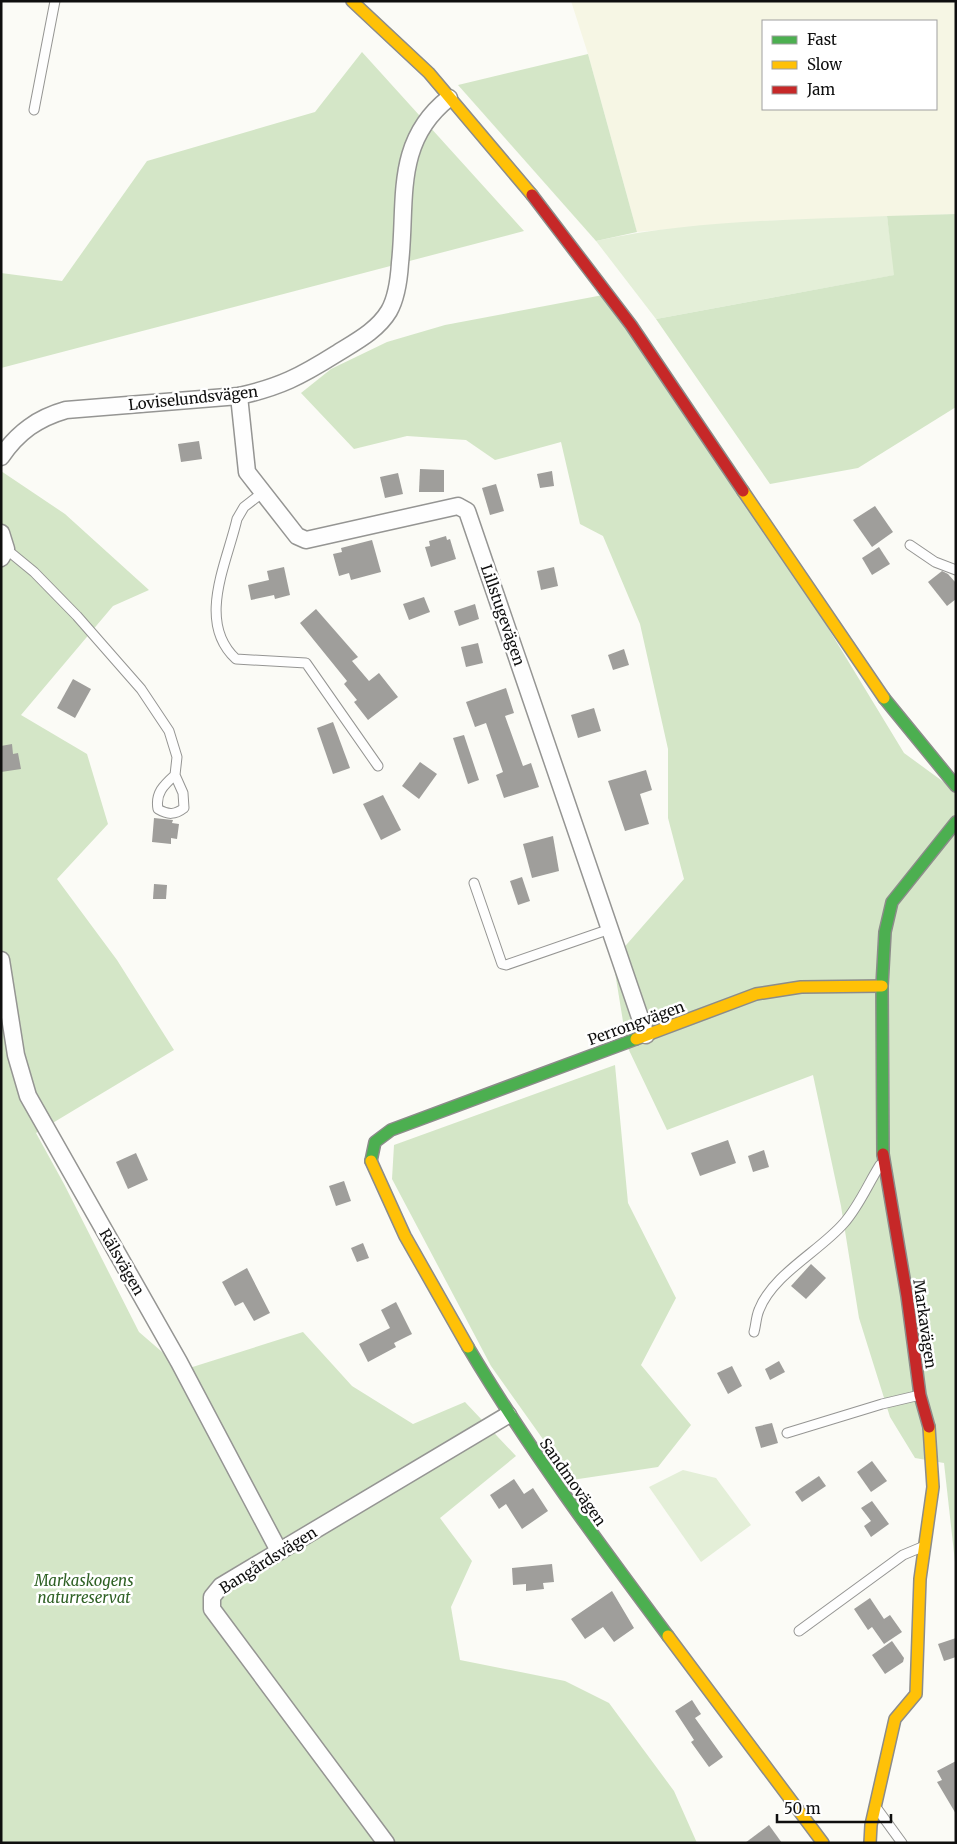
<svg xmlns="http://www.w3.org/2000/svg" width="957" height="1844" font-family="Merriweather,serif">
	<rect width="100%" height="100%" fill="#fbfbf6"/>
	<path fill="#f6f6e4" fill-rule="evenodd" d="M571,1H956V214L764,221L637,232L588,54ZM763,21H936V109H763Z"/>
	<g fill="#e4efd8">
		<path d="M887,216L895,275L656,319L596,241C691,220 791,220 887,216Z"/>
		<polygon points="683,1470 716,1478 751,1525 701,1562 649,1487"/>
	</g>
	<g fill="#d4e6c7">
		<polygon points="362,52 524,231 1,368 1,273 62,281 147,161 315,112"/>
		<polygon points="588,54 637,232 596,241 458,85"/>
		<polygon points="956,214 956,407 858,468 770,484 656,319 894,275 887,216"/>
		<polygon points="603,295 808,595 904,753 956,791 956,1571 944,1463 915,1458 890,1417 859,1318 841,1206 813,1075 667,1130 627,1046 613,960 684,879 668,818 668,749 640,624 603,536 580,524 561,442 495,460 466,440 407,436 354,449 301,393 331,369 387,342 445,325"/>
		<polygon points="1,471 65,514 149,590 113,606 21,715 87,754 108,824 57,879 117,960 174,1050 36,1133 64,1184 139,1332 183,1370 303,1332 352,1386 413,1424 465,1402 516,1456 440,1518 472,1561 451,1607 460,1660 565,1681 609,1703 674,1791 697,1843 1,1843"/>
		<polygon points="615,1065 628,1203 676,1298 641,1365 691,1425 658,1467 572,1480 491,1366 392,1179 394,1145"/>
	</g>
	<g fill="#9f9e9b">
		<polygon points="199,441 202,459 181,462 178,444"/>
		<polygon points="420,469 444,470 444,492 419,492"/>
		<polygon points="552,471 554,486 540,488 537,474"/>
		<polygon points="398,473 403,494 385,498 380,477"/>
		<polygon points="496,484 504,511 490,515 482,488"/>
		<polygon points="875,506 893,532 872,547 853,520"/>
		<polygon points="446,536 447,540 450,539 456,559 431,567 425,547 430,546 429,541"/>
		<polygon points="372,540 381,572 351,580 349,573 339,576 333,554 342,552 341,548"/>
		<polygon points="879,547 890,564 872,575 862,558"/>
		<polygon points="284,567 290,595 275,599 274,595 251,600 248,585 269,580 267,571"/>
		<polygon points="554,567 558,586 541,590 537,571"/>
		<polygon points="942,571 948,574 956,583 956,599 947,606 928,582"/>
		<polygon points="424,597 430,612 409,620 403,604"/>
		<polygon points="475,604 479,619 459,626 454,611"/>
		<polygon points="316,609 358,657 352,661 369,681 379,673 398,697 368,720 354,702 357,700 344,684 347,681 300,623"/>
		<polygon points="478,643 483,663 466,667 461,647"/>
		<polygon points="624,649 629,665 613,670 608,655"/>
		<polygon points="73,679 91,689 75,718 57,708"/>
		<polygon points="506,688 514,713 505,716 523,766 531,763 539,787 504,798 496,775 503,772 486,723 475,727 466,702"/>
		<polygon points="594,708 601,731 578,738 571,715"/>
		<polygon points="333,722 350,768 333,774 317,728"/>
		<polygon points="464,735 479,780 468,784 453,738"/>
		<polygon points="12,744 13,754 18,753 21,769 1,772 1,746"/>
		<polygon points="420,762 437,774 419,799 402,786"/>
		<polygon points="646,770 652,790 640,794 649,824 625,831 608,781"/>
		<polygon points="383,795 401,830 381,840 363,804"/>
		<polygon points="154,818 173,820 172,823 179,824 177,839 171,838 171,844 152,842"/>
		<polygon points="553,836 559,871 532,878 523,844"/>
		<polygon points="522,877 530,901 518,905 510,881"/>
		<polygon points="154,884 167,885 166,899 153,899"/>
		<polygon points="728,1140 736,1163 700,1176 691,1153"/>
		<polygon points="764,1150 769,1167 753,1172 748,1156"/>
		<polygon points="136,1153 148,1180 128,1189 116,1162"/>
		<polygon points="344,1181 351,1201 336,1206 329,1186"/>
		<polygon points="363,1243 369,1258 357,1262 351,1248"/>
		<polygon points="811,1264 826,1278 806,1299 791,1286"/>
		<polygon points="247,1268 270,1313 254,1321 243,1302 235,1306 222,1282"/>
		<polygon points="396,1302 412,1334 394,1343 396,1347 368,1362 359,1344 390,1328 381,1310"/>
		<polygon points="779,1361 785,1372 770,1380 765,1369"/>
		<polygon points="732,1366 742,1386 728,1394 717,1373"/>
		<polygon points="772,1423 778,1443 761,1448 755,1427"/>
		<polygon points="872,1461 887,1481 871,1492 857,1472"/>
		<polygon points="819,1476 826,1486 802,1502 795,1492"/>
		<polygon points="514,1479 524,1494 533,1488 548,1511 522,1529 506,1504 499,1509 490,1495"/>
		<polygon points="872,1501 889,1524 871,1537 864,1526 871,1521 861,1508"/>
		<polygon points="552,1564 554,1582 543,1583 544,1589 526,1591 526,1584 513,1585 512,1568"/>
		<polygon points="612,1591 634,1628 614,1642 603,1627 585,1639 571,1619"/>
		<polygon points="870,1598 884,1619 890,1615 902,1632 884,1644 872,1627 868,1630 854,1609"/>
		<polygon points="956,1638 956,1657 944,1661 938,1644"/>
		<polygon points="892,1641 904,1658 903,1662 885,1674 872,1655"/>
		<polygon points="692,1700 701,1714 695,1718 723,1757 709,1767 691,1742 694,1740 675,1711"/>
		<polygon points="956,1761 956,1814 937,1782 942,1780 937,1771"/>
		<polygon points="769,1825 782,1843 745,1843"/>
	</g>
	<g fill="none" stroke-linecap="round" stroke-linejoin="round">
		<defs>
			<g id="lane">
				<polyline points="34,110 55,1"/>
				<path d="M262,493L244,507L237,519C227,563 196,622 236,659L306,663L378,766"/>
				<polyline points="910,545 935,562 956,570"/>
				<path d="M6,549L34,572L77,616L141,689L169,731L177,757L175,775L183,793L184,808C175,815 168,815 158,809C155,793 164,785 175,775"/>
				<polyline points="474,883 502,964 506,965 610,929"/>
				<path d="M754,1332C756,1325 756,1317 759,1310C773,1274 820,1251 844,1223C859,1206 868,1184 880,1165"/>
				<polyline points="787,1433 882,1404 920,1395"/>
				<polyline points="799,1631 903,1555 922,1547"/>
				<polyline points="878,1810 902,1843"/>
			</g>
			<g id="street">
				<polyline points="239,396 247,472 297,536 306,540 458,506 467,511 646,1035"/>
				<path d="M1,457C18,432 38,418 66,410L239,396C280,387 301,376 336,354C355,342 377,331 389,311C397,297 399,279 400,263C407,201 393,142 449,98"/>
				<polyline points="1,533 6,549 1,558"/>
				<polyline points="1,960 16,1055 28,1096 179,1362 279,1551"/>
				<polyline points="386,1843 212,1609 212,1597 221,1586 508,1415"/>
			</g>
			<g id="fast">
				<polyline points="884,698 956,786"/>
				<polyline points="883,1154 882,986 885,932 892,902 956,822"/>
				<polyline points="371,1161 375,1142 391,1130 636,1039"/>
				<path d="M468,1347C528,1448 598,1542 668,1636"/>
			</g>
			<g id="slow">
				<polyline points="352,1 429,73 532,195"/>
				<polyline points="743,491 884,698"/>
				<polyline points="636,1039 756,994 801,987 882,986"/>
				<polyline points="371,1161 405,1236 468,1347"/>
				<polyline points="668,1636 823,1843"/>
				<polyline points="870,1843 871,1825 895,1719 916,1694 920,1579 933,1487 929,1427"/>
			</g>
			<g id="jam">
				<polyline points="532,195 631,325 743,491"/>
				<polyline points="883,1154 907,1296 920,1395 929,1427"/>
			</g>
		</defs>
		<use href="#lane" stroke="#959593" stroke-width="11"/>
		<use href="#street" stroke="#959593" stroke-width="19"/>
		<use href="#fast" stroke="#8c8c8a" stroke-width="14"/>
		<use href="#slow" stroke="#8c8c8a" stroke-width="14"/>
		<use href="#jam" stroke="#8c8c8a" stroke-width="14"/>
		<use href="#lane" stroke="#fefefe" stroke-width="9"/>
		<use href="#street" stroke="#fefefe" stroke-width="16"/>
		<use href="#fast" stroke="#4caf50" stroke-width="11"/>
		<use href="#slow" stroke="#ffc107" stroke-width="11"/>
		<use href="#jam" stroke="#c62828" stroke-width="11"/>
	</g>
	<g text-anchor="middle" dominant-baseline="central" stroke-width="5" stroke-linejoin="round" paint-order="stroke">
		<g font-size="15" fill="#0f0f0f" stroke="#fff">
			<text transform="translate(193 398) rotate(-6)">Loviselundsvägen</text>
			<text transform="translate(503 615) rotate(71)">Lillstugevägen</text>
			<text transform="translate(636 1023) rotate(-20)">Perrongvägen</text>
			<text transform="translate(122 1262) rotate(60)">Rälsvägen</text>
			<text transform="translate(925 1324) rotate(82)">Markavägen</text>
			<text transform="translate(573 1482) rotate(55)">Sandmovägen</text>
			<text transform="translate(268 1560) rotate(-32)">Bangårdsvägen</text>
		</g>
		<g font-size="15" font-style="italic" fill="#2f6125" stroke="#fff">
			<text x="84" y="1580">Markaskogens<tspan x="84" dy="17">naturreservat</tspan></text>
		</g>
	</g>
	<rect width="957" height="1844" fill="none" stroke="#0f0f0f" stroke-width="5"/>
	<rect x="762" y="20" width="175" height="90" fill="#ffffff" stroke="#9f9f9f"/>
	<rect x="772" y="36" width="25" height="8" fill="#4caf50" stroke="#9f9f9f"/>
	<text x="807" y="45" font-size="15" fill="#0f0f0f">Fast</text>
	<rect x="772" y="61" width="25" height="8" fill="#ffc107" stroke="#9f9f9f"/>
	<text x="807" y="70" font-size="15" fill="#0f0f0f">Slow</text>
	<rect x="772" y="86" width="25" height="8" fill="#c62828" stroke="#9f9f9f"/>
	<text x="807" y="95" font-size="15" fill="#0f0f0f">Jam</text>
	<path d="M777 1814v8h114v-8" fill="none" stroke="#0f0f0f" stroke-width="2.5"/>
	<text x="784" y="1814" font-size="15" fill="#0f0f0f" stroke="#ffffff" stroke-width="4" paint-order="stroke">50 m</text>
</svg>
